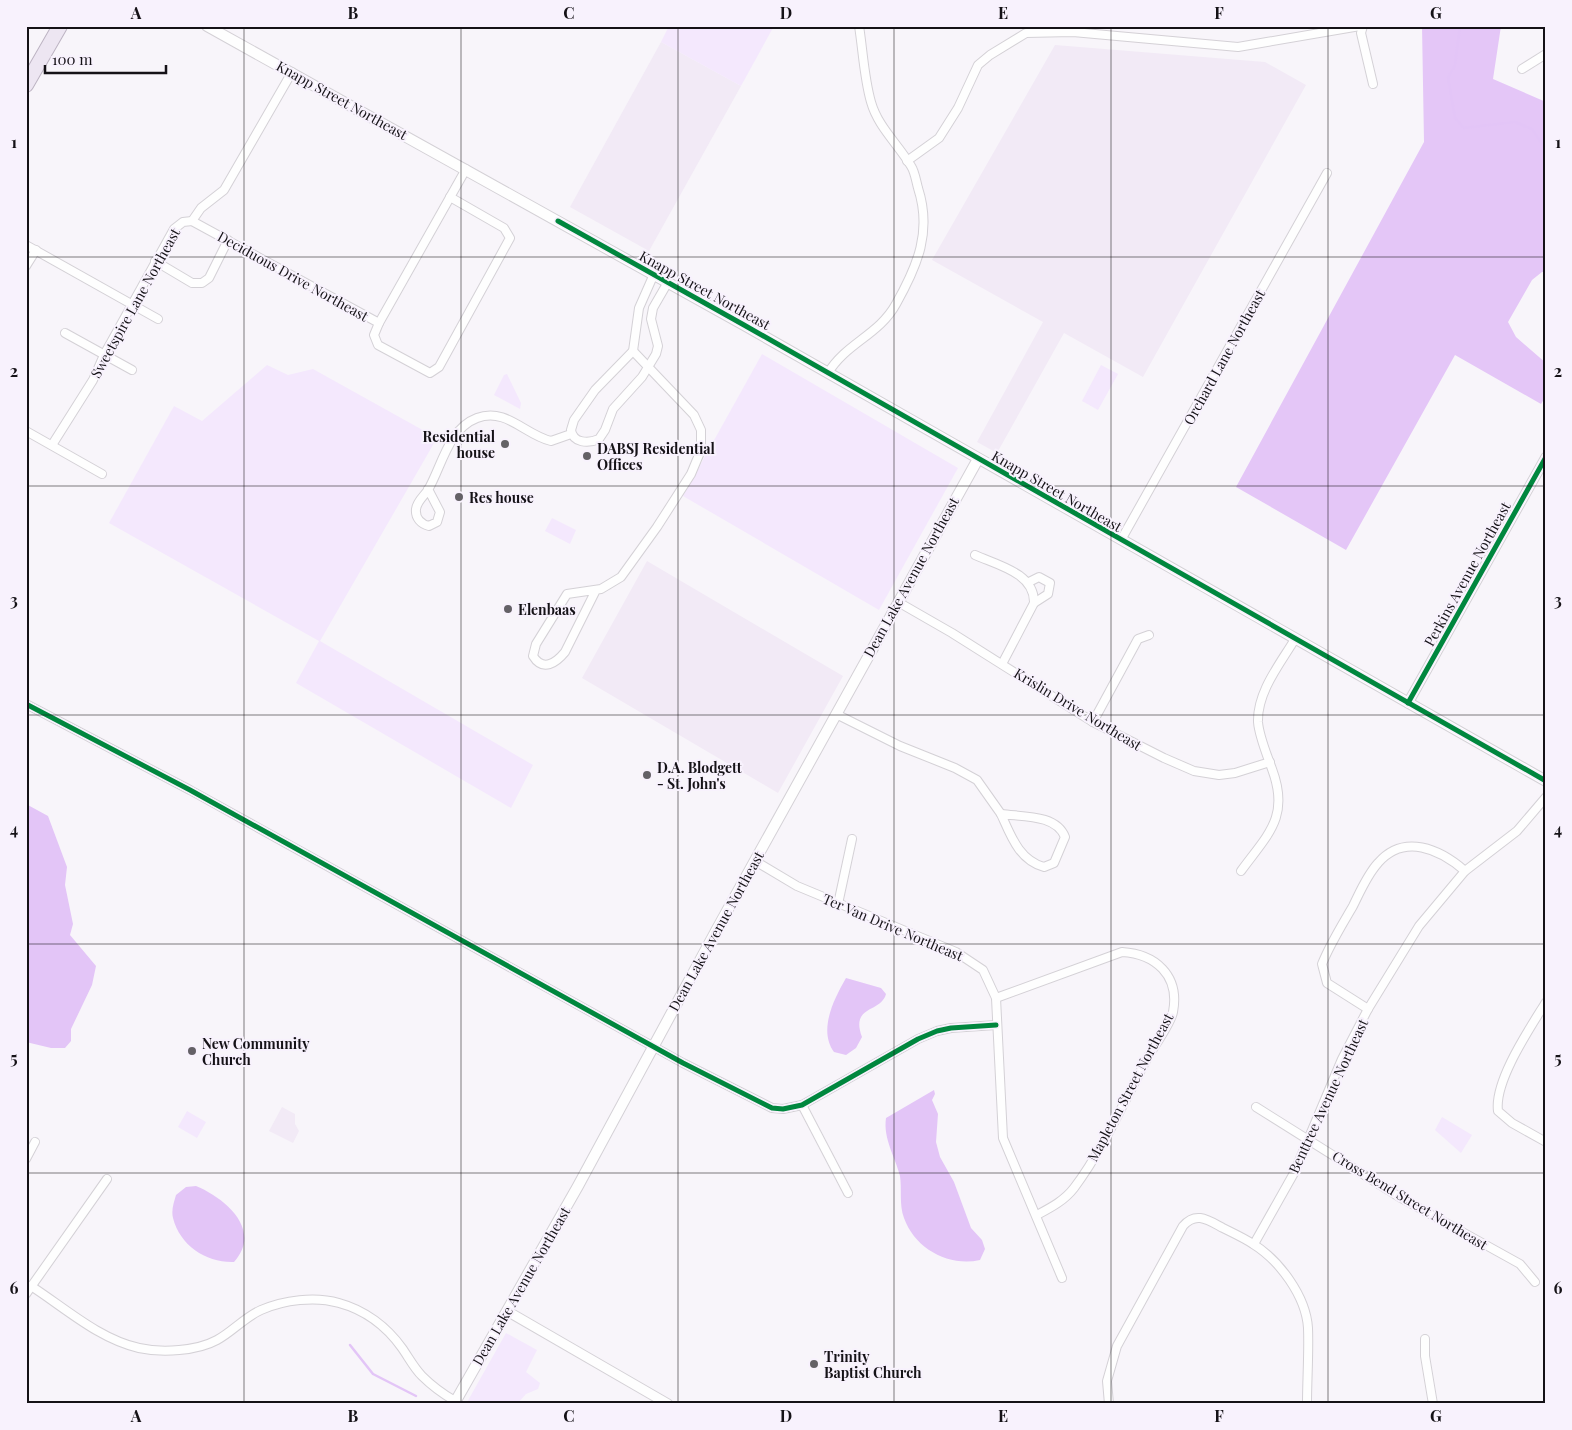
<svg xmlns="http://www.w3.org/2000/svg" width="1572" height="1430" font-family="'Playfair Display',serif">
	<rect width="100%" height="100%" fill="#f8f5fa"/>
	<g fill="#f2eaf6">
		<polygon points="661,42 741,86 649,251 570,207"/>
		<polygon points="1055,45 1265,62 1306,85 1143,377 1064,333 997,453 977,442 1043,322 932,260"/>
		<polygon points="647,561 843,676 778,793 582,678"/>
		<polygon points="282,1107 295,1114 295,1124 299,1131 293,1143 269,1131"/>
	</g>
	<g fill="#f4e8fd">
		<polygon points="669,26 774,26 741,86 661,42"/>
		<polygon points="762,354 958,468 879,610 683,496"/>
		<polygon points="267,365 288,375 313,369 437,438 320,641 533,765 511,808 296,683 319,641 109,523 174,406 202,421"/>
		<polygon points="1101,365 1118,374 1098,410 1082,401"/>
		<polygon points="507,374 521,403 520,409 494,395 504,375"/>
		<polygon points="552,518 576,530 570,544 545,531"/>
		<polygon points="187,1111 206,1122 197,1138 178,1127"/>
		<polygon points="1442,1117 1472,1135 1461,1153 1435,1130"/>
		<polygon points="506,1333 537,1350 526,1372 540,1383 538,1389 526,1394 517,1404 466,1404"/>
	</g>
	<polygon fill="#e4c6f7" points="1422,26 1501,26 1493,79 1546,102 1546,272 1542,272 1532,280 1508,322 1516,337 1546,363 1546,396 1541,404 1455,355 1346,550 1236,487 1424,142"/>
	<g fill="#e3c5f7">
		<polygon points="26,804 48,816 67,867 65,885 73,924 70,935 96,966 92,985 71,1029 71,1041 65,1048 51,1048 26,1042"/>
		<path d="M846,978L881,988L886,994C881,1013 850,1005 862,1037L856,1048L846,1055L834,1052C818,1030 834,999 846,978Z"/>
		<path d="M934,1090L935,1094L932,1100L938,1114L936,1142L940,1157L954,1182L971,1228L982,1240L985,1249L980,1260C949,1267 915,1249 904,1218C899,1205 902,1189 900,1176C895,1156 883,1139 886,1118Z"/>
		<path d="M196,1186C225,1198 263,1230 234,1262C207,1263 180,1246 173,1218C171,1210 174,1202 176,1195L186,1187Z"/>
	</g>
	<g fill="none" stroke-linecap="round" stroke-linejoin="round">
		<g stroke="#e3c5f7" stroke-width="2.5">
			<polyline points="1460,26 1455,65 1448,78 1455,118 1464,128 1515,122 1532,129 1546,150"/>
			<polyline points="350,1345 373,1374 416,1396"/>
		</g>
		<defs>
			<g id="minor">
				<polyline points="1363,26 1361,33 1373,84"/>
				<polyline points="1522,69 1546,54"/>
				<polyline points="907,161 939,138 958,108 978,65 990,55 1026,33 1073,32 1238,47 1360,26"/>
				<polyline points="192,221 379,323 374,335 378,345 430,373 439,367 510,238 504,228 450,197"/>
				<polyline points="26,245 158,319"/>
				<polyline points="155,261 192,283 202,283 209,278 228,240"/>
				<polyline points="26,266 36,250"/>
				<path d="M654,274L639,308L633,351L595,390L574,420L571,430C573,443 588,444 599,439L605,430L613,409L642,377L656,354L658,346L651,319L653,308L668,282"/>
				<polyline points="379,323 466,169"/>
				<polyline points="65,333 132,370"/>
				<path d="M828,373C846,343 879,335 896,304C918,265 932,231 918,188C916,181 915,172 911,166C898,144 878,127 871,102C864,78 863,51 859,26"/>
				<polyline points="26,431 102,474"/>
				<polyline points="52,445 93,380 104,355 174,229 183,222 192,221 201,208 224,190 292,72"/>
				<path d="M428,489L440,512L437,522L429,526C421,524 415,518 416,509C417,501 424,496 428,490C442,466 448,429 477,418C506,407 525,435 551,441L571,434"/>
				<polyline points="1121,540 1327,173"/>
				<path d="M975,555C997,565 1035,573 1034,603L1002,664"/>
				<polyline points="1029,582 1039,577 1050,583 1048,594 1034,603"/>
				<path d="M596,590L565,652C556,663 543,672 533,656L536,644L567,594L601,589L621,577L657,527L691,474L701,450V430L694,415L633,351"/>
				<polyline points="898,602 952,633 1093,722 1164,758 1194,771 1219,775 1235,773 1270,762"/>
				<polyline points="26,704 190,790 683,1063 772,1108 783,1109 802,1105 918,1039 937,1031 951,1028 996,1025"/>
				<polyline points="836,714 900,746 955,768 977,780 1001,814"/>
				<polyline points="1093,722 1138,639 1149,635"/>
				<path d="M1001,814C1022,817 1056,814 1065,837L1054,863L1044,867C1019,860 1011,836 1001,814Z"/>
				<polyline points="755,861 797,886 956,952 983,970 996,998 1003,1138 1062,1278"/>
				<path d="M1241,871C1268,834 1290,817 1272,769C1267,755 1259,736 1258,722C1257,692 1280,664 1295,639"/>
				<polyline points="838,904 852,839"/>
				<path d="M996,998L1122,952C1155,954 1180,975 1173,1012C1171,1023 1156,1044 1149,1055C1125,1099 1104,1148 1074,1188C1064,1201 1050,1208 1037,1215"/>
				<path d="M1546,1002C1530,1028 1494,1081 1498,1111L1512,1123L1546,1142"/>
				<path d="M1368,1009L1327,983L1322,964C1330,944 1342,925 1353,906C1360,892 1367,875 1378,863C1404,833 1440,849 1465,871"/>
				<polyline points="802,1105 848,1193"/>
				<polyline points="1256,1107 1401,1198 1520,1264 1535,1282"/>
				<polyline points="26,1159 35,1142"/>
				<polyline points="1254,1244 1294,1173 1342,1059 1368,1009 1419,926 1465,871 1517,831 1546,797"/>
				<path d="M31,1286C65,1308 99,1339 139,1348C162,1353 197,1351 217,1340C232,1332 245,1317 261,1310C284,1300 315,1296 339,1303C365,1310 387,1327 402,1348C409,1358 414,1368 422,1376C432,1386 443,1394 455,1401"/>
				<polyline points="26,1294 107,1179"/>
				<polyline points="1425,1339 1425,1356 1433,1404"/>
				<path d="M1109,1404L1107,1381L1117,1346L1183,1226C1196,1211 1208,1220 1223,1228C1233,1233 1244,1238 1253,1244C1279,1260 1306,1296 1308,1328C1309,1353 1307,1379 1307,1404"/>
			</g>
			<g id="tertiary">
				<polyline points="1408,703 1546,457"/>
				<polyline points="507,1311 668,1404"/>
			</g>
			<g id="secondary">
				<polyline points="207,26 744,325 1546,781"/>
				<polyline points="454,1404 578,1186 717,929 978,459"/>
			</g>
			<polyline id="motorway" points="26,85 60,26"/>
		</defs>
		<use href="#minor" stroke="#d4d1d6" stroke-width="10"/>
		<use href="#tertiary" stroke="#d4d1d6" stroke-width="11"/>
		<use href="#secondary" stroke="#d4d1d6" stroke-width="12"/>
		<use href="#motorway" stroke="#bdb4c3" stroke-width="16"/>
		<use href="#minor" stroke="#fefefe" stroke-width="8"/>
		<use href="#tertiary" stroke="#fefefe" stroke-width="9"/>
		<use href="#secondary" stroke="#fefefe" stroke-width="10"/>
		<use href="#motorway" stroke="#ede6f2" stroke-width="14"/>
		<defs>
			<g id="cycleway">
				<polyline points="558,221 744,325 1546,781"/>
				<polyline points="1408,703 1546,457"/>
				<polyline points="26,704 190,790 683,1063 772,1108 783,1109 802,1105 918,1039 937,1031 951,1028 996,1025"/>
			</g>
		</defs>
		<use href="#cycleway" stroke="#f8f2fd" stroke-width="8"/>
		<use href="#cycleway" stroke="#00873e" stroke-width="5"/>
	</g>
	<path fill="none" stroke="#151217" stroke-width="1" stroke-opacity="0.55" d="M244,26V1404M461,26V1404M678,26V1404M894,26V1404M1111,26V1404M1328,26V1404M26,257H1546M26,486H1546M26,715H1546M26,944H1546M26,1173H1546"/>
	<g fill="#646166" stroke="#f8f2fd" stroke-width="2">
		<circle cx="505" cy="444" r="5"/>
		<circle cx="587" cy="456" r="5"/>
		<circle cx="459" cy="497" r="5"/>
		<circle cx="508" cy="609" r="5"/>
		<circle cx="647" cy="775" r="5"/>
		<circle cx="192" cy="1051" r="5"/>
		<circle cx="814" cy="1364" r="5"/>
	</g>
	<g text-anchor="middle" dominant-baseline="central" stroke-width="4" stroke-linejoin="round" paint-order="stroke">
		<g font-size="14" fill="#151217" stroke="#f8f2fd">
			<text transform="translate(342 100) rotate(29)">Knapp Street Northeast</text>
			<text transform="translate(293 276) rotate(29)">Deciduous Drive Northeast</text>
			<text transform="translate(705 290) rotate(29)">Knapp Street Northeast</text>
			<text transform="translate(135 303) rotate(-61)">Sweetspire Lane Northeast</text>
			<text transform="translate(1224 357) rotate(-61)">Orchard Lane Northeast</text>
			<text transform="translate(1057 491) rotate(30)">Knapp Street Northeast</text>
			<text transform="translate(1467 574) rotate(-61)">Perkins Avenue Northeast</text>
			<text transform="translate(911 577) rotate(-61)">Dean Lake Avenue Northeast</text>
			<text transform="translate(1078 709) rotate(31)">Krislin Drive Northeast</text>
			<text transform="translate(893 927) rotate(23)">Ter Van Drive Northeast</text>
			<text transform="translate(716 931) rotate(-61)">Dean Lake Avenue Northeast</text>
			<text transform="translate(1130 1087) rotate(-62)">Mapleton Street Northeast</text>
			<text transform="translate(1328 1096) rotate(-65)">Benttree Avenue Northeast</text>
			<text transform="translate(1410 1200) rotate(31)">Cross Bend Street Northeast</text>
			<text transform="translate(521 1286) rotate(-60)">Dean Lake Avenue Northeast</text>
		</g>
		<g font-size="14" font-weight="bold" fill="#151217" stroke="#f8f2fd" text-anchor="start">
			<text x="495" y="436" text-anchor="end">Residential<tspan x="495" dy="16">house</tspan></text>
			<text x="597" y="448">DABSJ Residential<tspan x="597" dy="16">Offices</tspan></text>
			<text x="469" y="497">Res house</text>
			<text x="518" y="609">Elenbaas</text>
			<text x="657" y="767">D.A. Blodgett<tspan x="657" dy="16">- St. John's</tspan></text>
			<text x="202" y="1043">New Community<tspan x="202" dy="16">Church</tspan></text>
			<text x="824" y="1356">Trinity<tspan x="824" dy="16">Baptist Church</tspan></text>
		</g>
	</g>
	<rect width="1572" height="1430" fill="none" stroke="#f8f2fd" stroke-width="55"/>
	<path d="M45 65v8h121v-8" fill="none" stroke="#151217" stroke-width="2.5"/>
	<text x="52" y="65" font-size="15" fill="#151217" stroke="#f8f2fd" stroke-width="4" paint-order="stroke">100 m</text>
	<rect x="28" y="28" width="1516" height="1374" fill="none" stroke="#151217" stroke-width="2"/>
	<g font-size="16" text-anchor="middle" font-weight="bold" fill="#151217">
		<text x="136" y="19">A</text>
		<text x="353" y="19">B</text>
		<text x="569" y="19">C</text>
		<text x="786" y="19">D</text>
		<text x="1003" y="19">E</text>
		<text x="1219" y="19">F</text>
		<text x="1436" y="19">G</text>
		<text x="14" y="148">1</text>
		<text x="1558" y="148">1</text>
		<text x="14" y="377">2</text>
		<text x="1558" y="377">2</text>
		<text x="14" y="606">3</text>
		<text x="1558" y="606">3</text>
		<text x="14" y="835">4</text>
		<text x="1558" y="835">4</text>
		<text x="14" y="1064">5</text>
		<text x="1558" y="1064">5</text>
		<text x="14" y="1294">6</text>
		<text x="1558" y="1294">6</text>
		<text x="136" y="1422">A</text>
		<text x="353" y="1422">B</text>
		<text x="569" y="1422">C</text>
		<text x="786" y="1422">D</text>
		<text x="1003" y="1422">E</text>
		<text x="1219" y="1422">F</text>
		<text x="1436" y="1422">G</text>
	</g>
</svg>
